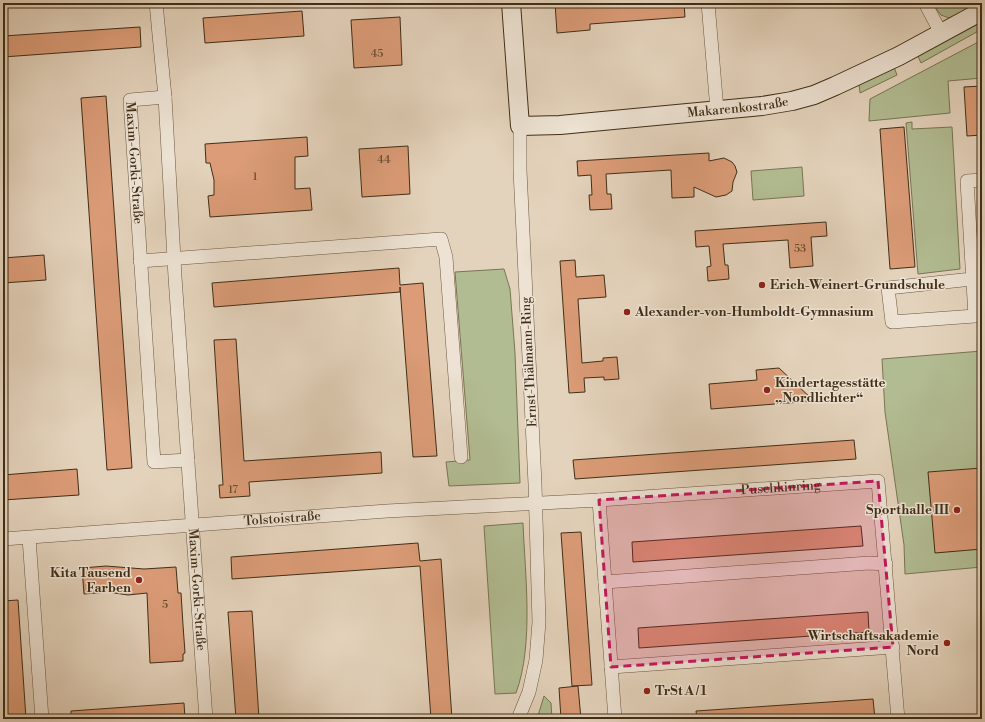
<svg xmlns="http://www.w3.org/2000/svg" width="985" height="722" font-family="'Libre Bodoni',serif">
	<rect width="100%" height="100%" fill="#e4d3bc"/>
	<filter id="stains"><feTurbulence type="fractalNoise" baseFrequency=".005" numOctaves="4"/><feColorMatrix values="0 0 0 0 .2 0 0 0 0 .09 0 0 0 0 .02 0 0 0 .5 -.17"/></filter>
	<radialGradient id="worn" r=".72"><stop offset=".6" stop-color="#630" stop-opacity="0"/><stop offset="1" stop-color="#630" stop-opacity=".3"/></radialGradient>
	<g fill="#b2bc92" stroke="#797554">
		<polygon points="932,3 982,3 949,18 941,15"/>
		<polygon points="982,19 982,29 921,63 917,54"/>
		<polygon points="982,40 982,78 948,81 950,113 869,121 870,99"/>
		<polygon points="894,67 897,75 860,93 859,84"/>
		<polygon points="912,122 912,129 952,127 960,269 918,274 906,123"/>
		<polygon points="802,167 804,196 753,200 751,171"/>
		<polygon points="504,269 510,289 515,353 520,483 449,486 446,462 470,460 455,272"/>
		<polygon points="982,351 982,567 905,574 904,545 885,412 882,359"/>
		<path d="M523,523C525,575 534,644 516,693L495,694L484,526Z"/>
		<polygon points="544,696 551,703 552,719 537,719"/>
	</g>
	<g fill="#db9c77" stroke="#402e17">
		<polygon points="555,3 684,3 685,17 590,24 590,30 557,33"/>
		<polygon points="302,11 304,36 205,43 203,18"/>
		<polygon points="400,17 402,65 354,68 351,20"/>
		<polygon points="140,27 141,47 3,57 3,36"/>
		<polygon points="982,86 982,135 967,136 964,87"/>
		<polygon points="106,96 132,468 107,470 81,98"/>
		<polygon points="904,127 915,267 890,269 880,129"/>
		<polygon points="307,137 308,156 295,157 295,189 310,188 312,210 210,217 208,196 214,195 214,180 210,163 206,163 205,144"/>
		<polygon points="408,146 410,194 362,197 359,149"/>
		<polygon points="709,153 709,161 724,158 732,162 735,166 737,172 733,182 732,191 726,195 716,197 694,187 694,197 672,198 671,170 606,174 607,194 611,194 612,209 590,210 589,195 592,195 591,175 578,176 577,161"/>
		<polygon points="826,222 827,236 811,237 813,266 790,268 788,240 723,244 725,265 728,265 729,279 708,281 707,267 711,266 709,246 696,247 695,231"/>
		<polygon points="44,255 46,280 3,283 3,258"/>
		<polygon points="575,260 576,277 604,275 606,297 578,299 582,363 603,361 603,358 617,357 619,379 604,380 604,377 584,378 585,392 569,393 560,261"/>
		<polygon points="399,268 400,285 423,283 437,456 413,457 400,287 400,292 214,307 212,283"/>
		<polygon points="236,339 244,461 381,452 382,473 249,482 250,496 220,498 219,485 223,485 214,340"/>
		<polygon points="779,368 814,401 711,409 709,384 757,380 756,370"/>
		<polygon points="854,440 856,459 575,479 573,460"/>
		<polygon points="982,468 982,549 935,553 928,472"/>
		<polygon points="77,469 79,495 3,500 3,475"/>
		<polygon points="861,526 863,546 633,562 632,542"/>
		<polygon points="581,532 592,685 572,686 561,533"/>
		<polygon points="418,543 420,561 441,559 452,719 431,719 420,566 232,579 231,557"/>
		<polygon points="106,566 144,569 176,567 178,593 181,593 183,625 185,653 183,654 183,661 150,663 147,593 128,595 108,592 84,594 82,568"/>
		<polygon points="18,600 26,719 3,719 3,601"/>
		<polygon points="252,611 259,719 236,719 228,612"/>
		<polygon points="868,612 869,632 639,648 638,628"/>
		<polygon points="578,686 581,719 561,719 559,688"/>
		<polygon points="873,699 875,719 697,719 696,711"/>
		<polygon points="184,703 185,719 71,719 71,711"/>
	</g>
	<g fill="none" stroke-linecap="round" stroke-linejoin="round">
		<defs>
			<g id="street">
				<path id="s1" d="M156,3L165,97L175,277L206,719"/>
				<polyline points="708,3 717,110"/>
				<polyline points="925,3 941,33"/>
				<path id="s2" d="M165,97L130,100L154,462L188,460"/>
				<polyline points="140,261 441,239 446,257 461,457"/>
				<polyline points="972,279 888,288 892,322 975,316 967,181 982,180"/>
				<path id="s3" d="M599,500L878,481L898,719"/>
				<polyline points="29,538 42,719"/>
				<path id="s4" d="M3,539L387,511L599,500L615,719"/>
				<polyline points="605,582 869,563 886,564"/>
				<polyline points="611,667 893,647"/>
				<polyline points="518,719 529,692 536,660 539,622 535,484 520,170 520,126"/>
			</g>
			<g id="secondary">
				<path id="s5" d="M511,3L520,126L560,125L762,106L792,101L814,95L835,86L899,56L982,11"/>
			</g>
		</defs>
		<use href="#street" stroke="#695740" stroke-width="14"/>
		<use href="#secondary" stroke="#402e17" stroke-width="20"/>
		<use href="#street" stroke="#ede2d3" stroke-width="13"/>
		<use href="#secondary" stroke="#ede2d3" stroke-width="18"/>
	</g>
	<path fill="#c2185b" fill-opacity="0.2" stroke="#c2185b" stroke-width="3" stroke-dasharray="8 5" stroke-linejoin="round" d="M878,481L893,647L611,667L599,500Z"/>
	<g fill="#8f2418" stroke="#ede2d3" stroke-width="1.5">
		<circle cx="762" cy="285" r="4"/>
		<circle cx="627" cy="312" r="4"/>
		<circle cx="767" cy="390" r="4"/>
		<circle cx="957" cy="510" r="4"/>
		<circle cx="139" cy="580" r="4"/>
		<circle cx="947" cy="643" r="4"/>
		<circle cx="647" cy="691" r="4"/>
	</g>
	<g text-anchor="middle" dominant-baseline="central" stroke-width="3" stroke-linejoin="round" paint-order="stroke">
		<g font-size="11" fill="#674a2f">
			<text x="377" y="54">45</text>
			<text x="384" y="160">44</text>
			<text x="255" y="177">1</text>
			<text x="800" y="249">53</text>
			<text x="233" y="490">17</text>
			<text x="165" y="605">5</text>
		</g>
		<g font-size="13" fill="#402e17" stroke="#ede2d3">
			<text stroke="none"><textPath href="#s5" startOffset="342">Makarenkostraße</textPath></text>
			<text stroke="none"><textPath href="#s2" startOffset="98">Maxim-Gorki-Straße</textPath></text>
			<text transform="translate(529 362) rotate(-93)">Ernst-Thälmann-Ring</text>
			<text stroke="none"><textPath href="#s3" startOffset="182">Puschkinring</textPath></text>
			<text stroke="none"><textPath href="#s4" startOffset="280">Tolstoistraße</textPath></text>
			<text stroke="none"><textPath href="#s1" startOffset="588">Maxim-Gorki-Straße</textPath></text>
		</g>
		<g font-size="13" font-weight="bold" fill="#402e17" stroke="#ede2d3" text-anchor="start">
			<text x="770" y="285">Erich-Weinert-Grundschule</text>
			<text x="635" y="312">Alexander-von-Humboldt-Gymnasium</text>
			<text x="775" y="383">Kindertagesstätte<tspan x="775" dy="15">„Nordlichter“</tspan></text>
			<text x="949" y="510" text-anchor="end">Sporthalle III</text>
			<text x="131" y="573" text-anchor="end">Kita Tausend<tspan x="131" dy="15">Farben</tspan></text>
			<text x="939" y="636" text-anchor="end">Wirtschaftsakademie<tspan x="939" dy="15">Nord</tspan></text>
			<text x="655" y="691">TrSt A / 1</text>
		</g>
	</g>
	<rect width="985" height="722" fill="none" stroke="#e4d3bc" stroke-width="16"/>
	<rect x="4" y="4" width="977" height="714" fill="none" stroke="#402e17" stroke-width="2"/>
	<rect x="8" y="8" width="969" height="706" fill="none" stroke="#402e17"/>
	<rect width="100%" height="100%" filter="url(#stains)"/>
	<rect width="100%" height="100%" fill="url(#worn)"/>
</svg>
